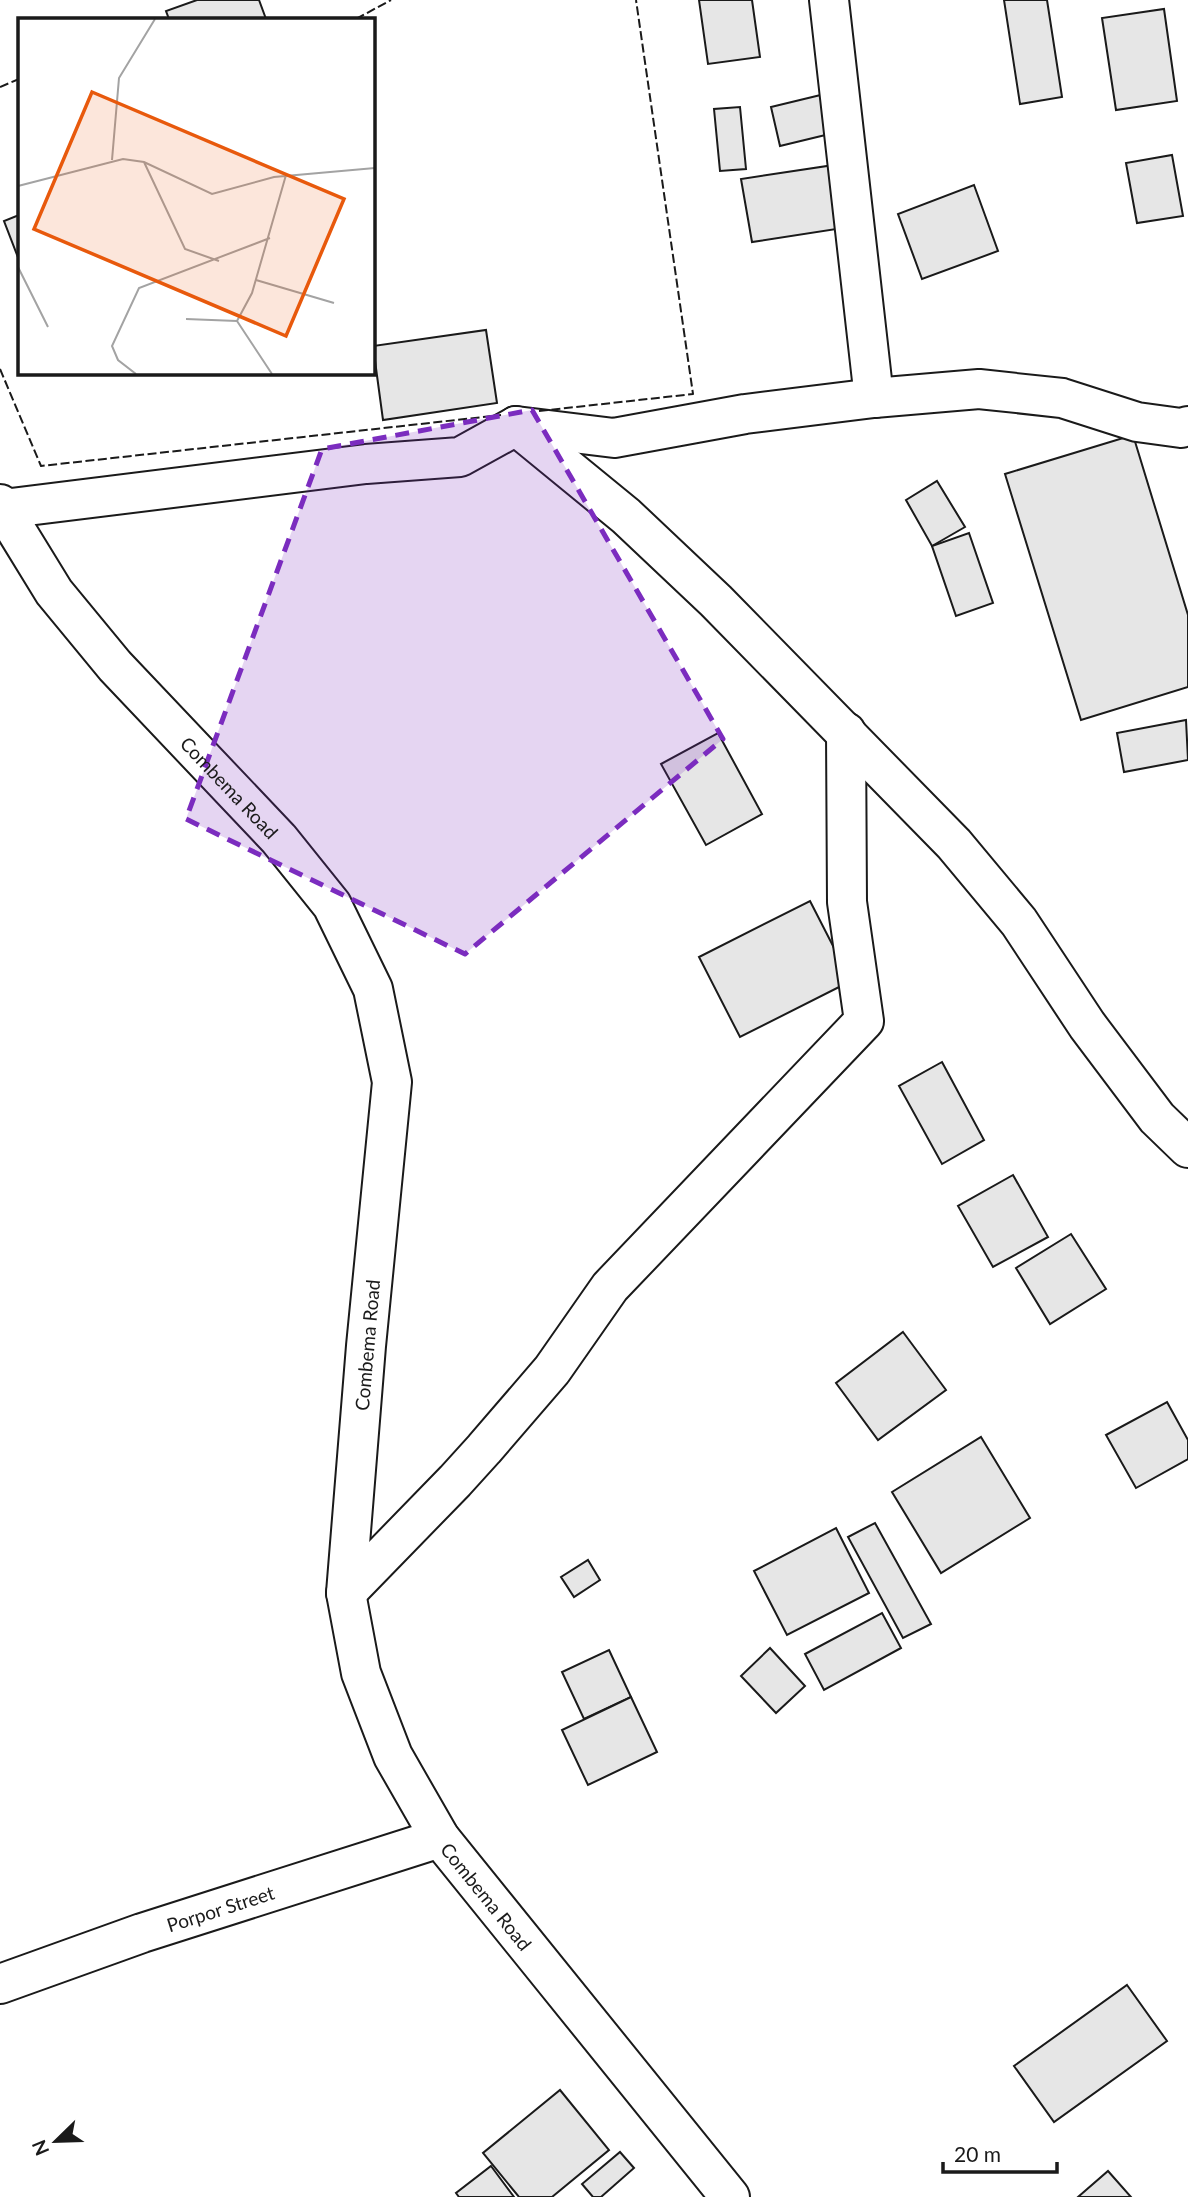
<svg xmlns="http://www.w3.org/2000/svg" width="1188" height="2197" font-family="Lato,sans-serif">
	<rect width="100%" height="100%" fill="#fff"/>
	<g fill="#e6e6e6" stroke="#1a1a1a" stroke-width="2">
		<polygon points="197,0 259,0 266,19 169,19 166,11"/>
		<polygon points="699,0 752,0 760,57 708,64"/>
		<polygon points="1004,0 1047,0 1062,97 1020,104"/>
		<polygon points="1164,9 1177,101 1116,110 1102,18"/>
		<polygon points="833,92 842,131 780,146 771,107"/>
		<polygon points="740,107 746,169 720,171 714,109"/>
		<polygon points="1172,155 1183,216 1137,223 1126,163"/>
		<polygon points="834,165 843,228 752,242 741,179"/>
		<polygon points="974,185 998,251 922,279 898,214"/>
		<polygon points="19,215 19,260 4,221"/>
		<polygon points="486,330 497,403 383,420 373,346"/>
		<polygon points="1133,435 1188,615 1188,687 1081,720 1005,474"/>
		<polygon points="937,481 965,527 932,546 906,500"/>
		<polygon points="969,533 993,603 956,616 932,546"/>
		<polygon points="1186,720 1188,760 1124,772 1117,733"/>
		<polygon points="718,733 762,814 706,845 661,764"/>
		<polygon points="810,901 851,981 740,1037 699,957"/>
		<polygon points="942,1062 984,1140 942,1164 899,1086"/>
		<polygon points="1013,1175 1048,1237 993,1267 958,1206"/>
		<polygon points="1071,1234 1106,1289 1050,1324 1016,1268"/>
		<polygon points="903,1332 946,1390 878,1440 836,1383"/>
		<polygon points="1167,1402 1188,1440 1188,1459 1136,1488 1106,1435"/>
		<polygon points="981,1437 1030,1518 941,1573 892,1492"/>
		<polygon points="875,1523 931,1624 903,1638 848,1537"/>
		<polygon points="836,1528 869,1593 787,1635 754,1571"/>
		<polygon points="588,1560 600,1580 574,1597 561,1577"/>
		<polygon points="882,1613 901,1648 824,1690 805,1654"/>
		<polygon points="770,1648 805,1686 776,1713 741,1676"/>
		<polygon points="609,1650 631,1697 584,1719 562,1672"/>
		<polygon points="631,1697 657,1752 588,1785 562,1730"/>
		<polygon points="1127,1985 1167,2041 1054,2122 1014,2066"/>
		<polygon points="560,2090 609,2150 552,2197 519,2197 483,2153"/>
		<polygon points="620,2152 634,2168 601,2197 593,2197 582,2184"/>
		<polygon points="491,2166 514,2197 459,2197 456,2193"/>
		<polygon points="1108,2171 1131,2197 1078,2197"/>
	</g>
	<g fill="none" stroke-linecap="round" stroke-linejoin="round">
		<defs>
			<g id="minor">
				<polyline points="829,0 874,398"/>
				<polyline points="516,426 626,516 716,601 954,844 1019,922 1087,1025 1157,1118 1188,1148"/>
				<path id="s1" d="M0,504L54,592L115,666L279,839L332,905L373,989L392,1082L366,1346L346,1593L361,1673L393,1756L440,1838L730,2197"/>
				<polyline points="3,509 366,464 460,457 516,426 614,438 745,414 874,398 979,389 1062,398 1137,422 1181,428 1188,426"/>
				<polyline points="346,1593 455,1481 484,1449 552,1370 610,1287 864,1021 847,902 846,732"/>
				<path id="s2" d="M0,1984L142,1933L440,1838"/>
			</g>
		</defs>
		<use href="#minor" stroke="#1a1a1a" stroke-width="42"/>
		<use href="#minor" stroke="#fff" stroke-width="38"/>
		<g stroke="#1a1a1a" stroke-width="2" stroke-dasharray="9 3.5" stroke-linecap="butt">
			<polyline points="356,19 391,0"/>
			<polyline points="0,87 19,79"/>
			<polyline points="0,369 41,466 501,415"/>
			<polyline points="539,411 693,394 636,0"/>
		</g>
	</g>
	<path fill="#7b2cbf" fill-opacity="0.2" stroke="#7b2cbf" stroke-width="5" stroke-dasharray="14 9" stroke-linejoin="round" d="M532,410L723,739L465,954L186,819L322,449Z"/>
	<g text-anchor="middle" dominant-baseline="central" stroke-width="5" stroke-linejoin="round" paint-order="stroke">
		<g font-size="19" fill="#1a1a1a" stroke="#fff">
			<text stroke="none"><textPath href="#s1" startOffset="366">Combema Road</textPath></text>
			<text transform="translate(367 1345) rotate(-85)">Combema Road</text>
			<text stroke="none"><textPath href="#s1" startOffset="1563">Combema Road</textPath></text>
			<text stroke="none"><textPath href="#s2" startOffset="233">Porpor Street</textPath></text>
		</g>
	</g>
	<g transform="translate(18 18)">
		<rect width="357" height="357" fill="#fff"/>
		<path fill="none" stroke="#a3a3a3" stroke-width="2" d="M94,142L101,60L137,1M126,144L167,231L201,243M0,168L105,141L126,144L194,176L256,159L357,150M0,249L30,309M238,262L316,285M168,301L219,303M118,356L100,342L94,328L121,270L252,220M254,356L219,303L234,275L268,157"/>
		<path fill="#e8590c" fill-opacity="0.15" stroke="#e8590c" stroke-width="3.5" d="M74,74L326,181L268,318L16,211Z"/>
		<rect width="357" height="357" fill="none" stroke="#1a1a1a" stroke-width="3.5"/>
	</g>
	<g transform="translate(56 2141) rotate(247)" stroke="#ffffff" stroke-width="5" paint-order="stroke">
	<path d="M0-5L12 26L0 18L-12 26Z" fill="#1a1a1a"/>
	<text y="-10" font-size="19" font-weight="bold" text-anchor="middle" fill="#1a1a1a">N</text>
	</g>
	<path d="M943 2162v10h114v-10" fill="none" stroke="#1a1a1a" stroke-width="3.5"/>
	<text x="954" y="2162" font-size="21" fill="#1a1a1a" stroke="#ffffff" stroke-width="5" paint-order="stroke">20 m</text>
</svg>
